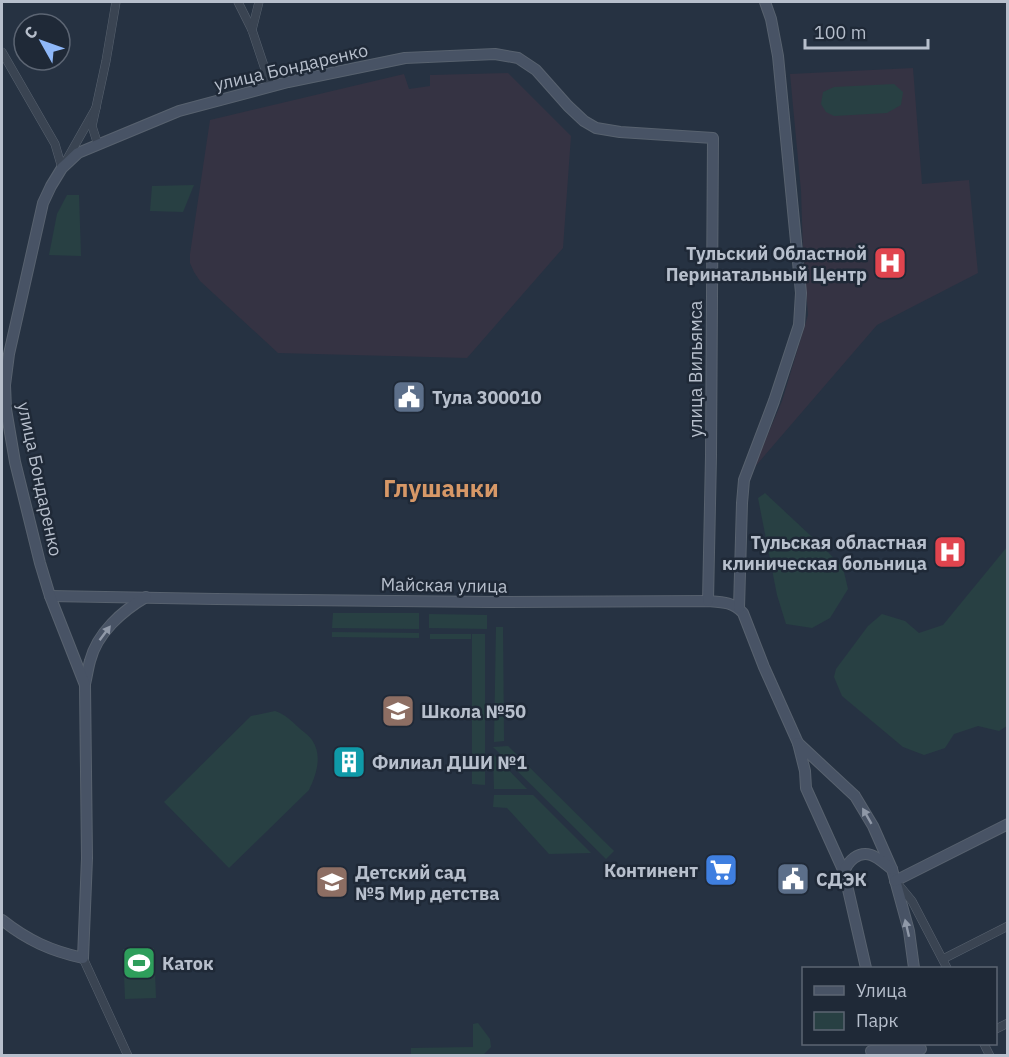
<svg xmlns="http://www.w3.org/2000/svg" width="1009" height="1057" font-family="'IBM Plex Sans',sans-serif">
	<rect width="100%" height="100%" fill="#263242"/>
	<g fill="#353343">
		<polygon points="913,68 922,184 969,180 978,273 877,325 753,469 782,401 808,315 803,252 801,191 790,74"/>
		<polygon points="508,73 571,136 563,248 467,358 278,353 200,281 194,272 190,263 190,254 210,120 404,74 409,89 430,86 430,75"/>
	</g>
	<g fill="#284043">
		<polygon points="894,84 903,92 901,105 887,113 834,116 826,112 821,104 823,92 834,87"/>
		<polygon points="194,185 183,212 150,211 152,186"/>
		<polygon points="67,195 79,195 81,256 49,255 57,214"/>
		<polygon points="765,493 826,550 843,568 848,589 830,618 812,628 786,624 777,595 758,498"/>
		<polygon points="1007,547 1007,726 999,731 978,726 954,734 945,748 924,755 903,747 842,696 834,677 836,669 868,626 882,614 905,621 919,633 943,625"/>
		<polygon points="333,613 419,613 419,629 332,628"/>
		<polygon points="429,614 487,615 487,629 429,628"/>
		<polygon points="496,627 503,627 504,741 494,742"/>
		<polygon points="332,632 419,633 419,638 332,637"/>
		<rect x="430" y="634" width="41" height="5"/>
		<polygon points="472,634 485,634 485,785 472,784"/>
		<path d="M275,711C284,714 291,720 298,727C302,731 309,735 312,740C323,756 316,775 309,790L229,868L164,802L251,716Z"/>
		<polygon points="508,746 614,851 606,859 493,747"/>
		<polygon points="493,754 527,789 494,789"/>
		<polygon points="494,795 533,795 591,853 549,854 507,808 493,807"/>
		<polygon points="154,948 156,998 125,999 123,949"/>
		<polygon points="478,1023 490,1039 491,1047 483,1055 411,1055 411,1048 473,1047 473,1024"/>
	</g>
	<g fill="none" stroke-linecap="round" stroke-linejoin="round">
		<defs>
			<g id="street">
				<polyline points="238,2 252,30 271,87"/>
				<polyline points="252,30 259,2"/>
				<polyline points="2,52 55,144 62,168 96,108"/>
				<polyline points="98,145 92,126 106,61 116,2"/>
				<polyline points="898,884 912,901 947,968"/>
				<polyline points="83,958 128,1056"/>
				<polyline points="943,959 1008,926"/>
				<polyline points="996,1029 1008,1023"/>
				<polyline points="984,1044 990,1056"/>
			</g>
			<g id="secondary">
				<path d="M50,596L216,599L490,602L708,601C722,602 733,602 743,613L764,667L798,743L805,771L806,788L844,872L866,968"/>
				<polyline points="739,608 742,503 744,480 774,401 799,325 801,293 778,56 771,19 765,2"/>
				<path d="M85,684C87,676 88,668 90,661C97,633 122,611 146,597"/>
				<polyline points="798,743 855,796 873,826 892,869 909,931 914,968"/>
				<path d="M844,872C848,861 858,851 871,855C878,857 886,865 892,869"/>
				<polyline points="895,881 1008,824"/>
				<path d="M2,920C27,940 51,951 83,958L87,858L85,685L50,596L40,563L15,462L6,409L5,385L9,354L43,203L51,186L62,168L78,153L179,111L288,82L405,58L495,54L518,58L536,70L568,106L584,121L596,128L620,132L713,138L711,456L708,601"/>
				<polyline points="871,1051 921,1049"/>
			</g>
		</defs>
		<use href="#street" stroke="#58626f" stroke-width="9"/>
		<use href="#secondary" stroke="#58626f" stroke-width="12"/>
		<use href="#street" stroke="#3a4452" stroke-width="8"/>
		<use href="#secondary" stroke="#485365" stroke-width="10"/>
	</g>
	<defs><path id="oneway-solid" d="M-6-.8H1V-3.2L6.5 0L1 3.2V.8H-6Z" transform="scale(1.5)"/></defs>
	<g fill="#9099a8">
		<use href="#oneway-solid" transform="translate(105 633) rotate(-53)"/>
		<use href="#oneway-solid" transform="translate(867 816) rotate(-120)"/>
		<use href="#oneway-solid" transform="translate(907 928) rotate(-103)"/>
	</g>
	<defs>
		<symbol id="hospital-square" viewBox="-11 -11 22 22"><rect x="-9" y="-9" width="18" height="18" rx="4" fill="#e0444e" stroke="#1f2937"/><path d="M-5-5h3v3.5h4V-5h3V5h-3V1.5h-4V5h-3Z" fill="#fff"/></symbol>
		<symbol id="civic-square" viewBox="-11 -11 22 22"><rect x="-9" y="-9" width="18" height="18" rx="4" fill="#5c6f8a" stroke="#1f2937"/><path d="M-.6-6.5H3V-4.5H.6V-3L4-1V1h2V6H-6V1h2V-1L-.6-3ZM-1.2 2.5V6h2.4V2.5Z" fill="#fff"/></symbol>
		<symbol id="school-square" viewBox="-11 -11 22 22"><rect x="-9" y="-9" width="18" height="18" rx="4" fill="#8d6e63" stroke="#1f2937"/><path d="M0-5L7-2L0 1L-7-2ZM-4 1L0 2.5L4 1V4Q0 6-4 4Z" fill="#fff"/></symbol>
		<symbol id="building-square" viewBox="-11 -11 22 22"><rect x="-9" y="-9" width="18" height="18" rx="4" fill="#0f9aa8" stroke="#1f2937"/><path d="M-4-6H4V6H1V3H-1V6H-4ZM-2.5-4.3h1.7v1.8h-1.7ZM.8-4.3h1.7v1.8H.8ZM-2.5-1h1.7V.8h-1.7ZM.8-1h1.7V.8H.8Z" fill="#fff"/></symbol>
		<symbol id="supermarket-square" viewBox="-11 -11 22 22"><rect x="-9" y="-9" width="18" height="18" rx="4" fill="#3f7fe0" stroke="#1f2937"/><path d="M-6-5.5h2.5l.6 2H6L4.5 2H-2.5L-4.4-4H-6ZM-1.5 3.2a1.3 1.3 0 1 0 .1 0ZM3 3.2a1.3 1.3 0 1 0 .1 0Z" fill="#fff"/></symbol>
		<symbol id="stadium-square" viewBox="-11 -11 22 22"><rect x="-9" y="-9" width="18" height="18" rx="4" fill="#2e9e5b" stroke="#1f2937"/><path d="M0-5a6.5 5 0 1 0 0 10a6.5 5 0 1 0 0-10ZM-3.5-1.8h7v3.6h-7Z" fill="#fff"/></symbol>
	</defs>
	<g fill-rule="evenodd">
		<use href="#hospital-square" x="871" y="244" width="38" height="38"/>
		<use href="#civic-square" x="390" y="378" width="38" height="38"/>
		<use href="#hospital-square" x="931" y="533" width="38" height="38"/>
		<use href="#school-square" x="379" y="692" width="38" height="38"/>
		<use href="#building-square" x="330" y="743" width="38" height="38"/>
		<use href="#supermarket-square" x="702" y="851" width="38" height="38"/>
		<use href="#civic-square" x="774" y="860" width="38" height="38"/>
		<use href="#school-square" x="313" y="863" width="38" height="38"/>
		<use href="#stadium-square" x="120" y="944" width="38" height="38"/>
	</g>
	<g text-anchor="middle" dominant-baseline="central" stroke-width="5" stroke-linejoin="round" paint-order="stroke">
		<g font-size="18" fill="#b7bfcc" stroke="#1f2937">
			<text transform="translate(291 67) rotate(-13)">улица Бондаренко</text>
			<text transform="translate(695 369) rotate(-90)">улица Вильямса</text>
			<text transform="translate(40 479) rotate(78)">улица Бондаренко</text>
			<text transform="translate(444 585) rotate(1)">Майская улица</text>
		</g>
		<g font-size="18" font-weight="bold" fill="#b7bfcc" stroke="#1f2937" text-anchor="start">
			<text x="867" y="253" text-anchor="end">Тульский Областной<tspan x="867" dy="21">Перинатальный Центр</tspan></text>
			<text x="432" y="397">Тула 300010</text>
			<text x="927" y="542" text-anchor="end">Тульская областная<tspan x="927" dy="21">клиническая больница</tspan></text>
			<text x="421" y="711">Школа №50</text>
			<text x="372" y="762">Филиал ДШИ №1</text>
			<text x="698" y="870" text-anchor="end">Континент</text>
			<text x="355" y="872">Детский сад<tspan x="355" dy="21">№5 Мир детства</tspan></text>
			<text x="816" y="879">СДЭК</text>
			<text x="162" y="963">Каток</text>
		</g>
		<g font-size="24" font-weight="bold" fill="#d79867" stroke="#1f2937">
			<text x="441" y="488">Глушанки</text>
		</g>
	</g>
	<rect width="1009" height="1057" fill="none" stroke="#b7bfcc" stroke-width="6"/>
	<rect x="802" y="967" width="195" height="78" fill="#1f2937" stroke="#5c6573" stroke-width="1.5"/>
	<rect x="814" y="986" width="30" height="9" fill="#485365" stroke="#5c6573" stroke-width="1.5"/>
	<text x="856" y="997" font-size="18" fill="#b7bfcc">Улица</text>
	<rect x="814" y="1012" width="30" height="18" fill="#284043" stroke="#5c6573" stroke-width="1.5"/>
	<text x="856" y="1027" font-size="18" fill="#b7bfcc">Парк</text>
	<g transform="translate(42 42) rotate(310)"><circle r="28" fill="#1f2937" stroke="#5c6573" stroke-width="1.5"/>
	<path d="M0-4.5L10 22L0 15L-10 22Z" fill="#8fb8f9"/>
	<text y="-9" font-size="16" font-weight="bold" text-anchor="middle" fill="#b7bfcc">С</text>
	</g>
	<path d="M805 39v9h123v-9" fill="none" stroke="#b7bfcc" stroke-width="3"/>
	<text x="814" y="39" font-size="18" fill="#b7bfcc" stroke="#1f2937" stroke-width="4.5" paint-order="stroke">100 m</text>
</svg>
